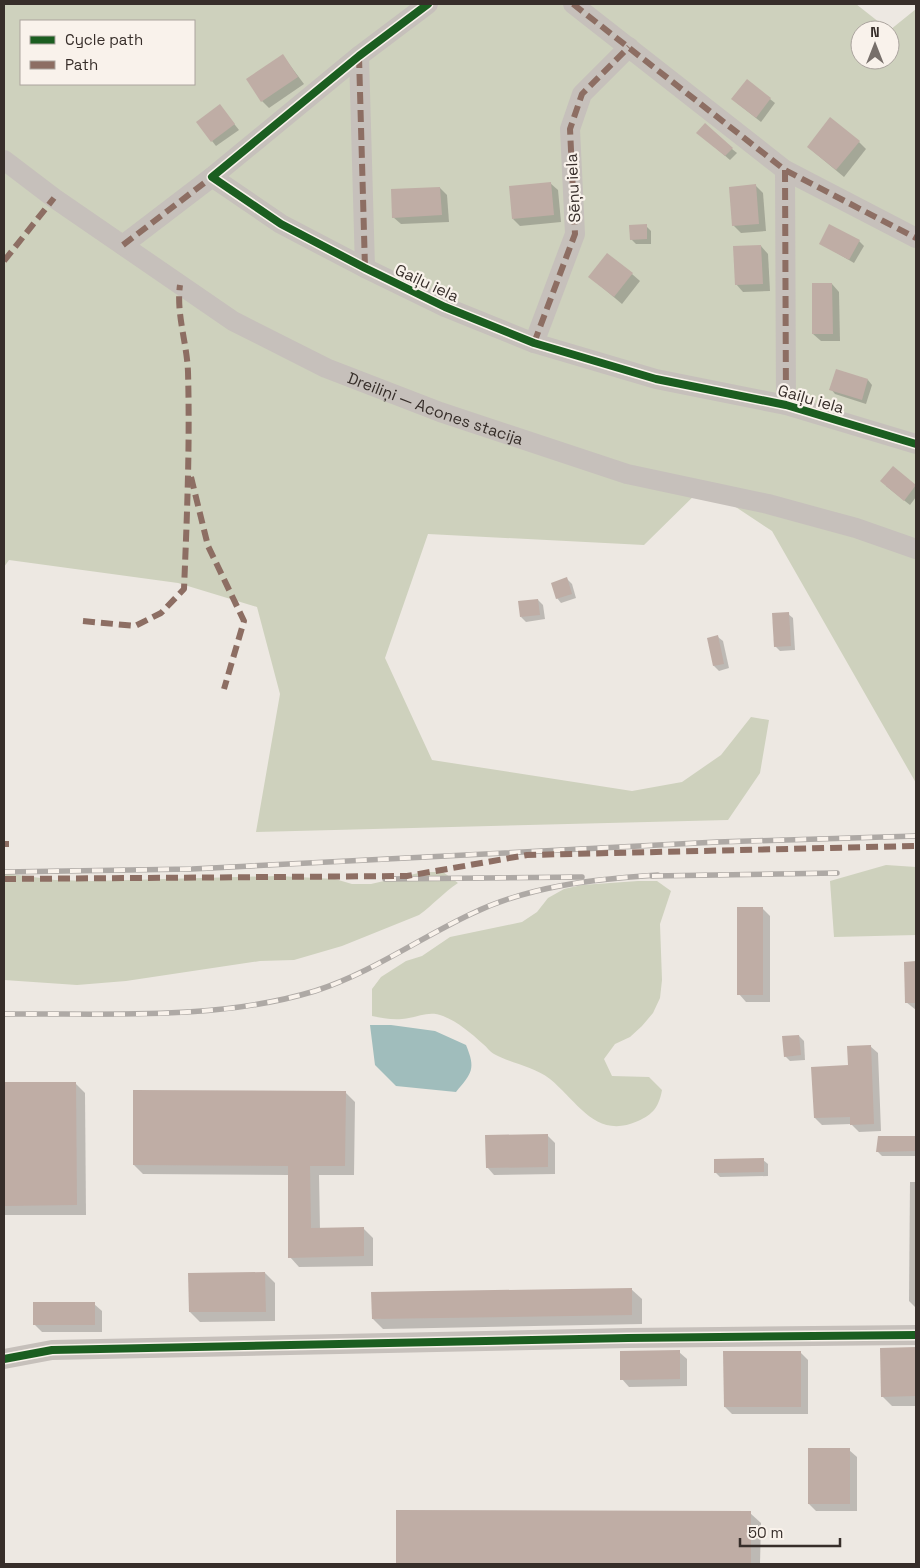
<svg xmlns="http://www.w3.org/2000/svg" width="920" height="1568" font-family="'Space Grotesk',sans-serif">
	<rect width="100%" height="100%" fill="#ede8e2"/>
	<g fill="#ced1bd" fill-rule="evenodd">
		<path d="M4,4H856L889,30H860V60H890V30L916,9V783L772,531L704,486L644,545L428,534L385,658L432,760L632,791L682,782L721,755L751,717L769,720L760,773L728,820L256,832L280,694L257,607L178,583L9,560L4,567ZM21,21H194V84H21Z"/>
		<polygon points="886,865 916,867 916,935 834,937 830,881"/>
		<path d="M423,872H443L458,883C443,893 433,905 419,915L342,946L294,960L260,961L126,981L77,985L4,980V873L55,880L92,881L278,876L335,879L352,884H371Z"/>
		<path d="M638,881H657L671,891L660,924L662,980L660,998L653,1013L642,1026L630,1037L615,1044L604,1059L612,1076L649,1077L662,1090C659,1106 654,1114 638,1121C596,1140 578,1102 550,1079C533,1066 512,1064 494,1054C490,1052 487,1047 483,1044C471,1033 458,1022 443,1016C428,1010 417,1018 402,1019C392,1020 382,1018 372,1016V989L381,977L406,961L422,956L450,937L522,922L537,912L548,898L564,889L582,885Z"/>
	</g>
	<path fill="#a0bdbc" d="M370,1025H391L435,1031L466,1045C476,1069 472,1073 456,1092L396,1086L375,1065Z"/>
	<g fill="#0003">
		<polygon points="283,56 304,84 269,108 262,101"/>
		<polygon points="770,99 775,103 761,122 737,103"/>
		<polygon points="220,106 239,130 216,146 212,141"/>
		<polygon points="703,137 732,149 737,153 730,160"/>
		<polygon points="859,142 866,149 844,177 808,147"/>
		<polygon points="550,183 558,190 561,222 520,226 513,219"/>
		<polygon points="756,186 763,193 766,231 741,233 733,225"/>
		<polygon points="440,188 447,195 449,222 401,224 393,217"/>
		<polygon points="646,226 651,231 651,244 636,244 631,239"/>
		<polygon points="859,241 864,246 854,263 820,243"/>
		<polygon points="761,246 768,254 770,291 743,292 736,284"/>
		<polygon points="632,274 640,281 622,304 590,277"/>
		<polygon points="832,284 839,292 840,341 821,341 813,334"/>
		<polygon points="868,380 872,385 866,404 835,394 831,389"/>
		<polygon points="893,468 916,487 916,497 910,505 886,486"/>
		<polygon points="567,579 572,584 576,598 561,603 557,598"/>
		<polygon points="538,600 543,605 545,619 526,622 521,617"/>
		<polygon points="788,614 793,618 795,650 780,651 775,646"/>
		<polygon points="718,637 723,641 729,668 719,671 714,666"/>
		<polygon points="763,909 770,916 770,1002 746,1002 739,994"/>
		<polygon points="905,963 916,963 916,1010 906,1002"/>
		<polygon points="799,1036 804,1041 805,1060 790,1061 785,1056"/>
		<polygon points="870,1046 878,1053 881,1131 859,1132 851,1124 822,1125 815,1118 849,1066"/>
		<polygon points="75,1083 85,1093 86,1215 4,1215 4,1084"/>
		<polygon points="345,1092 355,1102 354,1175 319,1175 320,1229 363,1228 373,1238 373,1266 299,1267 290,1257 289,1175 143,1174 134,1165"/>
		<polygon points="547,1135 555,1143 555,1174 494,1175 487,1167"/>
		<polygon points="916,1137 916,1156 882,1156 877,1151 879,1138"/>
		<polygon points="763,1160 768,1164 768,1176 720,1177 715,1172"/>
		<polygon points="910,1182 916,1182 916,1308 909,1301"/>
		<polygon points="265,1273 275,1283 275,1321 200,1322 190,1312"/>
		<polygon points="631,1289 642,1299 642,1324 383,1329 373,1319"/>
		<polygon points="94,1304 102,1311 102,1332 42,1332 34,1324"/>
		<polygon points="916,1348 916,1406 892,1406 882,1396 881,1349"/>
		<polygon points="679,1352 687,1359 687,1386 629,1387 622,1379"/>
		<polygon points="800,1352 808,1360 808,1414 732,1414 725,1407"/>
		<polygon points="849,1450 857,1457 857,1511 816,1511 809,1504"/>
		<polygon points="397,1511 750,1513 761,1523 760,1564 397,1564"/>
	</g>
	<g fill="#bfada5">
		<polygon points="283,54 298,77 261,102 246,79"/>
		<polygon points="747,79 771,98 756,118 731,99"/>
		<polygon points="220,104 235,124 211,142 196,122"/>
		<polygon points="830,117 860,141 836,170 807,147"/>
		<polygon points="705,123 733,148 725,156 696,133"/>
		<polygon points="551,182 554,215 512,219 509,186"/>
		<polygon points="756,184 759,224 732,226 729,187"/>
		<polygon points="440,187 442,215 392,218 391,189"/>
		<polygon points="647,224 647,239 630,240 629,225"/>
		<polygon points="829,224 860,240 849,260 819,244"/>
		<polygon points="761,245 763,284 735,285 733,246"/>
		<polygon points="607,253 633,273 614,297 588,277"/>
		<polygon points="812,283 832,283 833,334 812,334"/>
		<polygon points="836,369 868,379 862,400 829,390"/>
		<polygon points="893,466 916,485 904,501 880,481"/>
		<polygon points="567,577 572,594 556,599 551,583"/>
		<polygon points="538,599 540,615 520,617 518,601"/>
		<polygon points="789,612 791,646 774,647 772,613"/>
		<polygon points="718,635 724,664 713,666 707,638"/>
		<rect x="737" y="907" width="26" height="88"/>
		<polygon points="916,961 916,1003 905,1003 904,962"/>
		<polygon points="799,1035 801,1055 784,1057 782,1036"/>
		<polygon points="871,1045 874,1124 850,1125 850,1117 814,1118 811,1067 848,1065 847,1046"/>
		<polygon points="4,1082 76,1082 77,1205 4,1206"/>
		<polygon points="133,1090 346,1091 345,1166 310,1166 311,1228 364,1227 364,1256 288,1258 288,1166 133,1165"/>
		<polygon points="548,1134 548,1167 486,1168 485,1135"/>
		<polygon points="878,1136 916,1136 916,1151 876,1152"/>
		<polygon points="764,1158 764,1172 714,1173 714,1159"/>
		<polygon points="265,1272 266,1312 189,1312 188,1273"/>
		<polygon points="632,1288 632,1315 372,1319 371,1292"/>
		<rect x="33" y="1302" width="62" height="23"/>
		<polygon points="916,1347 916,1396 881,1397 880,1348"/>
		<polygon points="680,1350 680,1379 620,1380 620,1351"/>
		<polygon points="723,1351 801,1351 801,1407 724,1407"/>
		<rect x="808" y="1448" width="42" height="56"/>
		<polygon points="396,1510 751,1511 751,1564 396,1564"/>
	</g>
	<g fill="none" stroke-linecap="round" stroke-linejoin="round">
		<g stroke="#c6c0bb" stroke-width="20">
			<polyline points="428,4 359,56 212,177 281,224 365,268 445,307 534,343 656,379 786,405 916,444"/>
			<polyline points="573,4 785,170 916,238"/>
			<polyline points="359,56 365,268"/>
			<path id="s1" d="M4,160L54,198L233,321L326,368L440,412L627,474L768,504L856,528L916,549"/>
			<polyline points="785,170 786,405"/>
			<polyline points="123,245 212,177"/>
			<polyline points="534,343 575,234 570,129 582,94 629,47"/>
			<polyline points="4,1359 52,1350 628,1338 916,1335"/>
		</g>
		<defs>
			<g id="rail">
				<polyline points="4,872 192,869 717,842 916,836"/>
				<polyline points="652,876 837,873"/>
				<polyline points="385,879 582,877"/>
				<path d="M4,1014C107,1013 216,1021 315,991C371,973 418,939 471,914C529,886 594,879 658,875"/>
			</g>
		</defs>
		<use href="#rail" stroke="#aea9a5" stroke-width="5.5"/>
		<use href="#rail" stroke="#f9f2eb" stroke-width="4" stroke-dasharray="11" stroke-linecap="butt"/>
		<g stroke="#8d6e63" stroke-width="6" stroke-dasharray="12 6" stroke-linecap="butt">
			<polyline points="573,4 785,170 916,238"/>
			<polyline points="359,56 365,268"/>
			<polyline points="785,170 786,405"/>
			<polyline points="123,245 212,177"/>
			<polyline points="4,261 54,198"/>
			<polyline points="534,343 575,234 570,129 582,94 629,47"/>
			<polyline points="191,477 208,546 244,621 224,689"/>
			<path d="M83,621L135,626L161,613L184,589C187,517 190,445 188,372C187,343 176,314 180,285"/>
			<polyline points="4,844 9,844"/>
			<polyline points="4,879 407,876 527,855 914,846"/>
		</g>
		<defs>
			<g id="cycleway">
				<polyline points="428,4 359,56 212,177 281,224 365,268 445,307 534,343 656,379 786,405 916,444"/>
				<polyline points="4,1359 52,1350 628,1338 916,1335"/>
			</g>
		</defs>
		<use href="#cycleway" stroke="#f9f2eb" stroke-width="11"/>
		<use href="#cycleway" stroke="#1b5e20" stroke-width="8"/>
	</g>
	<g text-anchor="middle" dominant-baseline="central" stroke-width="4.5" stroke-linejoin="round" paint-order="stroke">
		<g font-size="16" fill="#372e2a" stroke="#f9f2eb">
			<text transform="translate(573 188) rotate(-93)">Sēņu iela</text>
			<text transform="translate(427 283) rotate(25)">Gaiļu iela</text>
			<text transform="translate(811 399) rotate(16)">Gaiļu iela</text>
			<text stroke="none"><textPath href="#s1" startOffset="501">Dreiliņi — Acones stacija</textPath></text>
		</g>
	</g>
	<rect width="920" height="1568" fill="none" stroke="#372e2a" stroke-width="10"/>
	<rect x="20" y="20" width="175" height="65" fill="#f9f2eb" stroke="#aba49e"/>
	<rect x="30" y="36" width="25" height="8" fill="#1b5e20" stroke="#aba49e"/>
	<text x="65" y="45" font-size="15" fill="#372e2a">Cycle path</text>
	<rect x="30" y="61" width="25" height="8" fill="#8d6e63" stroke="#aba49e"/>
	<text x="65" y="70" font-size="15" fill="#372e2a">Path</text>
	<g transform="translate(875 45)"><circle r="24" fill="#f9f2eb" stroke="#aba49e"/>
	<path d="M0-4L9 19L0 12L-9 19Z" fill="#776f6a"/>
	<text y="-8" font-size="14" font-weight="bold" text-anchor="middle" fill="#372e2a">N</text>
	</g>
	<path d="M740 1538v8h100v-8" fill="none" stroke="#372e2a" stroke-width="2.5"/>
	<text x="748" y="1538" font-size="15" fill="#372e2a" stroke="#f9f2eb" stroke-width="4" paint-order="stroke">50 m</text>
</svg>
